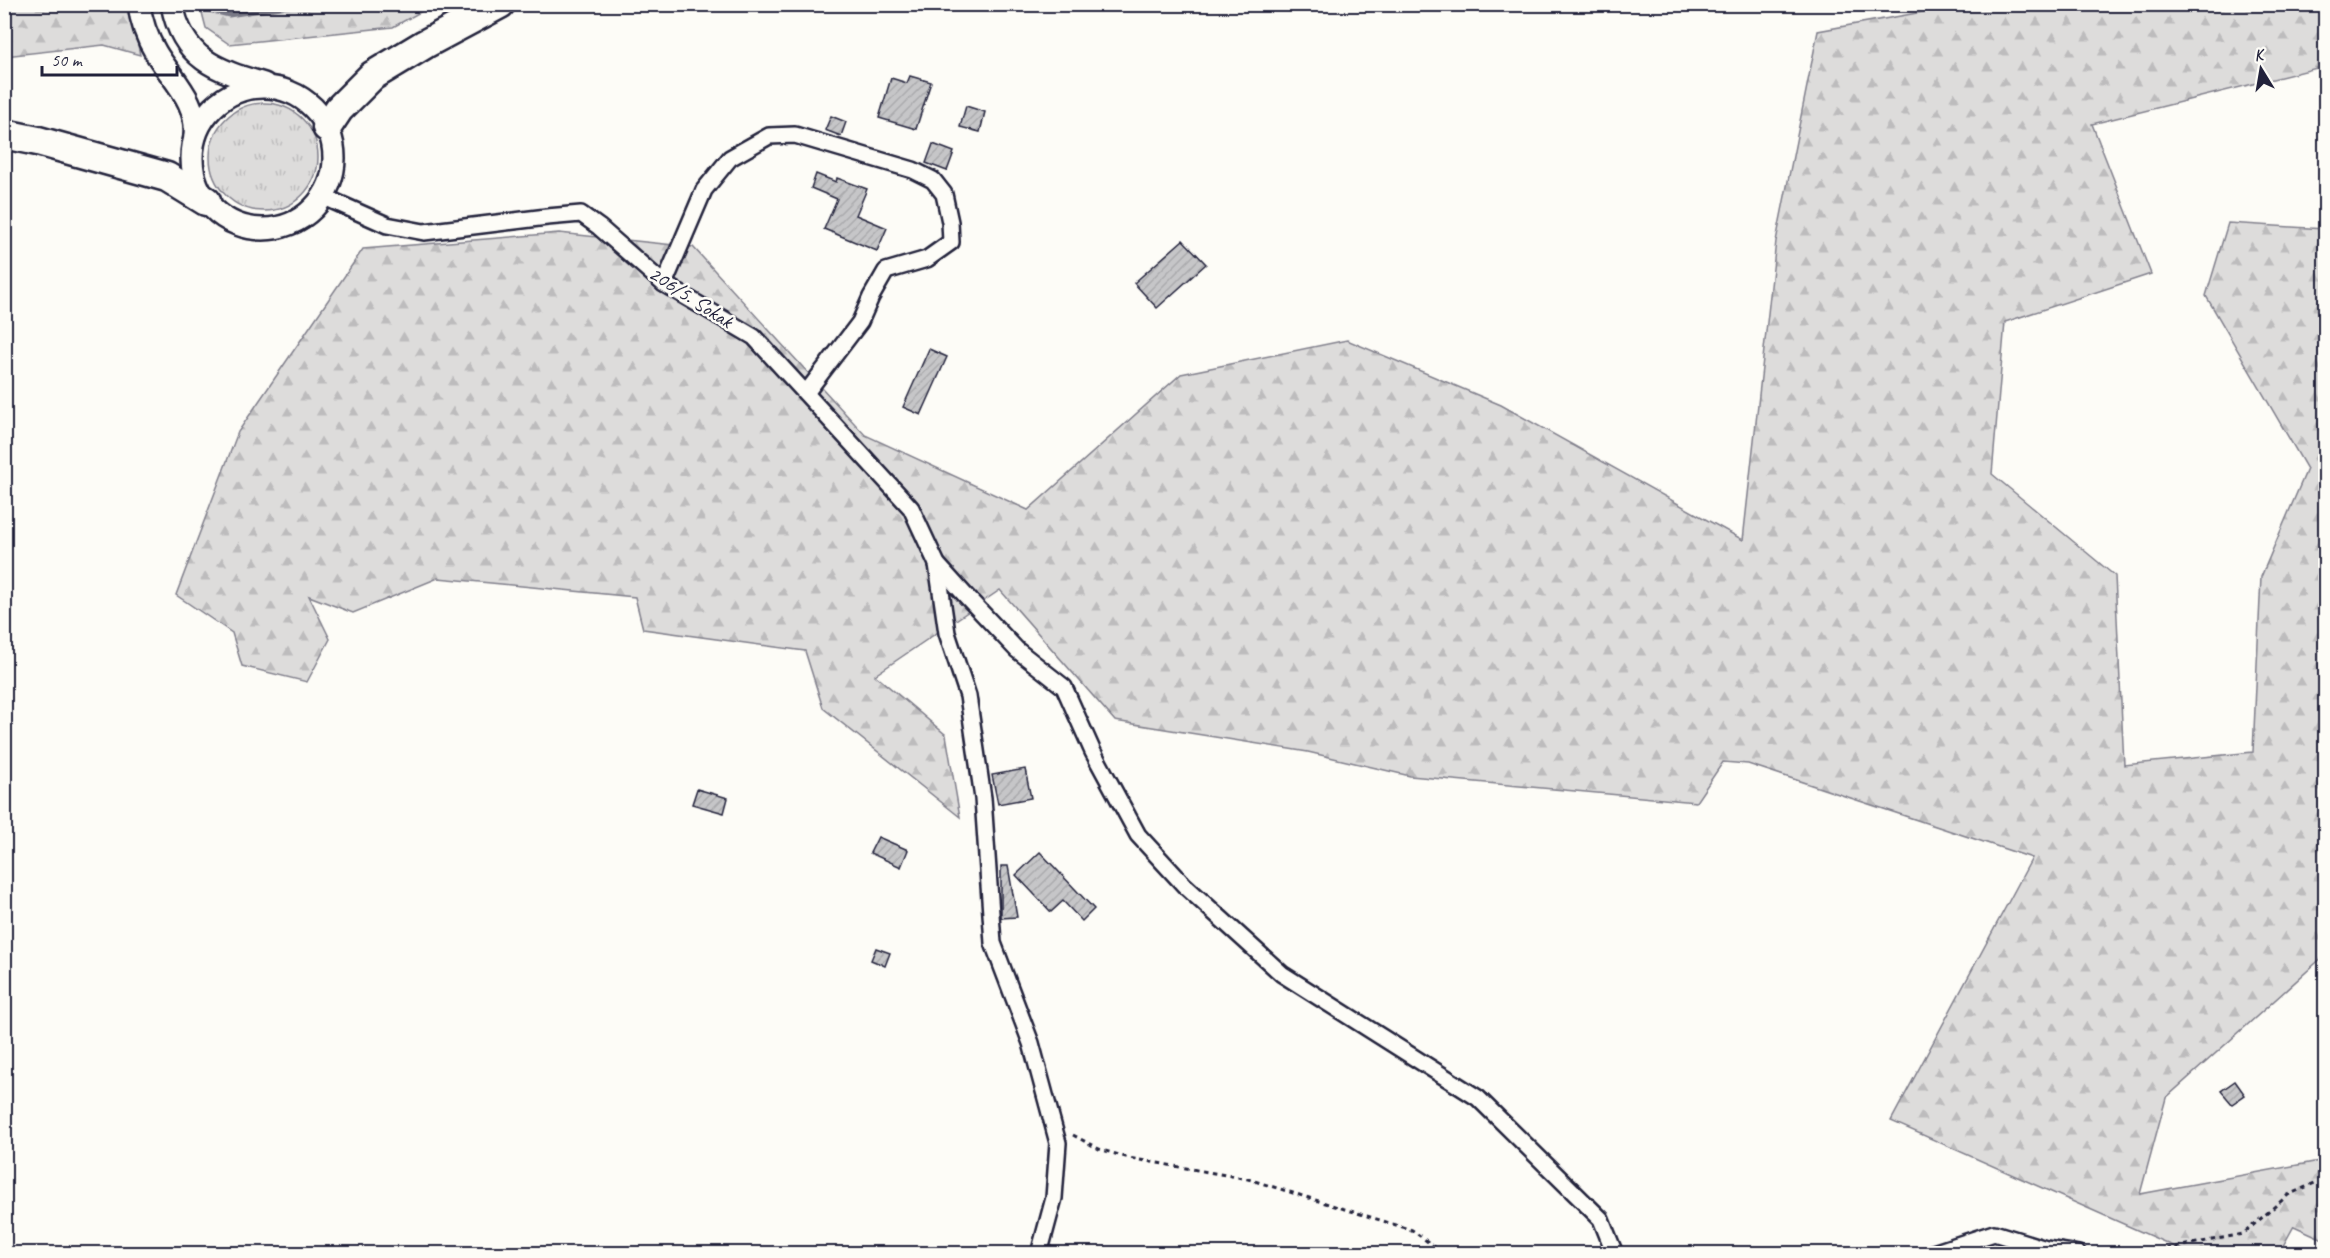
<svg xmlns="http://www.w3.org/2000/svg" width="2330" height="1258" font-family="Caveat,sans-serif">
	<defs>
		<pattern id="grass-tufts" width="24" height="20" patternUnits="userSpaceOnUse" patternTransform="scale(1.5)"><rect width="24" height="20" fill="#dddcdb"/><path d="M3 7l-1-3M5 7V3M7 7l1-3M15 17l-1-3M17 17v-4M19 17l1-3" fill="none" stroke="#bdbcbd"/></pattern>
		<pattern id="forest-firs" width="22" height="20" patternUnits="userSpaceOnUse" patternTransform="scale(1.5)"><rect width="22" height="20" fill="#dddcdb"/><path d="M5 1l3.5 6h-7zM16 11l3.5 6h-7z" fill="#bdbcbd"/></pattern>
		<pattern id="building-hatch" width="6" height="6" patternUnits="userSpaceOnUse" patternTransform="scale(1.5)"><rect width="6" height="6" fill="#c6c6c8"/><path d="M-1 1l2-2M0 6l6-6M5 7l2-2" fill="none" stroke="#aaaaad"/></pattern>
	</defs>
	<rect width="100%" height="100%" fill="#fdfcf7"/>
	<filter id="ink" filterUnits="userSpaceOnUse"><feTurbulence type="fractalNoise" baseFrequency=".0167" numOctaves="2"/><feDisplacementMap in="SourceGraphic" scale="12" xChannelSelector="R" yChannelSelector="G"/><feConvolveMatrix kernelMatrix="1 2 1 2 8 2 1 2 1" color-interpolation-filters="sRGB"/></filter>
	<g filter="url(#ink)">
		<circle fill="url(#grass-tufts)" stroke="#807f8b" stroke-width="1.5" cx="264" cy="157" r="54"/>
		<g fill="url(#forest-firs)" stroke="#807f8b" stroke-width="1.5">
			<polygon points="4,5 130,5 140,55 104,45 5,56"/>
			<polygon points="200,5 200,4 433,5 393,27 229,44 206,28"/>
			<polygon points="1961,5 2325,5 2325,66 2092,124 2151,274 2005,322 1992,474 2115,576 2124,765 2253,752 2261,577 2307,469 2206,296 2228,223 2325,229 2325,955 2166,1098 2140,1194 2325,1160 2325,1240 2294,1226 2279,1253 2189,1253 1891,1121 2032,858 1748,764 1723,762 1696,802 1410,776 1308,752 1115,721 1000,590 875,675 946,735 960,817 823,708 805,651 643,629 635,597 438,578 353,613 309,596 330,639 307,682 242,666 232,633 176,595 238,432 363,249 559,233 693,247 865,435 1028,510 1181,374 1347,340 1501,405 1743,540 1776,241 1818,31"/>
		</g>
		<g fill="none" stroke-linecap="round" stroke-linejoin="round">
			<polyline stroke="#787885" stroke-width="5" points="198,4 201,8 229,15 301,4"/>
		</g>
		<g fill="url(#building-hatch)" stroke="#22223b" stroke-width="1.5">
			<polygon points="910,76 931,82 916,129 879,118 891,78 907,83"/>
			<polygon points="966,106 985,112 980,132 960,127"/>
			<polygon points="831,116 846,122 841,136 825,130"/>
			<polygon points="933,144 954,152 947,171 926,163"/>
			<polygon points="816,174 836,182 837,178 867,189 856,215 887,228 877,251 824,229 837,199 811,188"/>
			<polygon points="1183,240 1206,264 1157,308 1134,283"/>
			<polygon points="929,349 947,357 921,415 903,407"/>
			<polygon points="1025,769 1031,798 998,804 992,775"/>
			<polygon points="697,789 728,798 724,813 692,804"/>
			<polygon points="878,837 908,850 901,867 870,853"/>
			<polygon points="1040,852 1094,909 1082,921 1063,901 1051,912 1016,875"/>
			<polygon points="1001,866 1008,866 1017,917 1001,918"/>
			<polygon points="876,948 890,953 885,966 871,960"/>
			<polygon points="2235,1081 2245,1095 2232,1104 2221,1091"/>
		</g>
		<g fill="none" stroke-linecap="round" stroke-linejoin="round">
			<defs>
				<g id="street">
					<polyline points="322,196 387,225 424,232 547,217 581,214 599,227 664,284 754,337 911,508 937,564 966,596 1017,650 1064,687 1093,752 1138,835 1184,885 1282,974 1478,1098 1601,1219 1615,1254"/>
					<polyline points="664,284 704,190 730,158 769,136 795,135 913,170 933,180 944,194 950,222 951,242 927,259 886,271 871,297 860,322 806,393"/>
					<polyline points="937,564 947,633 968,696 983,798 993,943 1031,1043 1058,1143 1054,1198 1039,1254"/>
					<polyline points="1930,1254 1994,1233 2046,1249 2078,1254"/>
				</g>
				<g id="secondary">
					<path d="M139,4C141,22 147,38 156,53C173,81 198,101 195,136"/>
					<path d="M172,4C182,59 216,70 264,84"/>
					<circle cx="263" cy="158" r="71"/>
				</g>
				<g id="highway">
					<polyline points="327,127 339,109 372,76 425,44 500,4"/>
					<polyline points="4,134 38,141 167,177 206,201"/>
				</g>
			</defs>
			<use href="#street" stroke="#22223b" stroke-width="20"/>
			<use href="#secondary" stroke="#22223b" stroke-width="26"/>
			<use href="#highway" stroke="#22223b" stroke-width="33"/>
			<g stroke="#22223b" stroke-width="3" stroke-dasharray="4.5 4.5" stroke-linecap="butt">
				<polyline points="1073,1135 1099,1149 1129,1158 1248,1179 1412,1230 1444,1254"/>
				<polyline points="1534,1254 1541,1251 1549,1254"/>
				<polyline points="2140,1254 2243,1234 2288,1195 2326,1178"/>
			</g>
			<use href="#street" stroke="#fdfcf7" stroke-width="15"/>
			<use href="#secondary" stroke="#fdfcf7" stroke-width="21"/>
			<use href="#highway" stroke="#fdfcf7" stroke-width="28"/>
		</g>
	</g>
	<g text-anchor="middle" dominant-baseline="central" stroke-width="5" stroke-linejoin="round" paint-order="stroke">
		<g font-size="21" fill="#22223b" stroke="#fdfcf7">
			<text transform="translate(691 297) rotate(33)">206/5. Sokak</text>
		</g>
	</g>
	<rect width="2330" height="1258" fill="none" stroke="#fdfcf7" stroke-width="24"/>
	<rect x="12" y="12" width="2306" height="1234" fill="none" stroke="#22223b" stroke-width="2" filter="url(#ink)"/>
	<g transform="translate(2261 69) rotate(349)" stroke="#fdfcf7" stroke-width="4.5" paint-order="stroke">
	<path d="M0-4.5L10 22L0 15L-10 22Z" fill="#22223b"/>
	<text y="-9" font-size="16" font-weight="bold" text-anchor="middle" fill="#22223b">K</text>
	</g>
	<path d="M42 66v9h135v-9" fill="none" stroke="#22223b" stroke-width="3"/>
	<text x="51" y="66" font-size="18" fill="#22223b" stroke="#fdfcf7" stroke-width="4.5" paint-order="stroke">50 m</text>
</svg>
